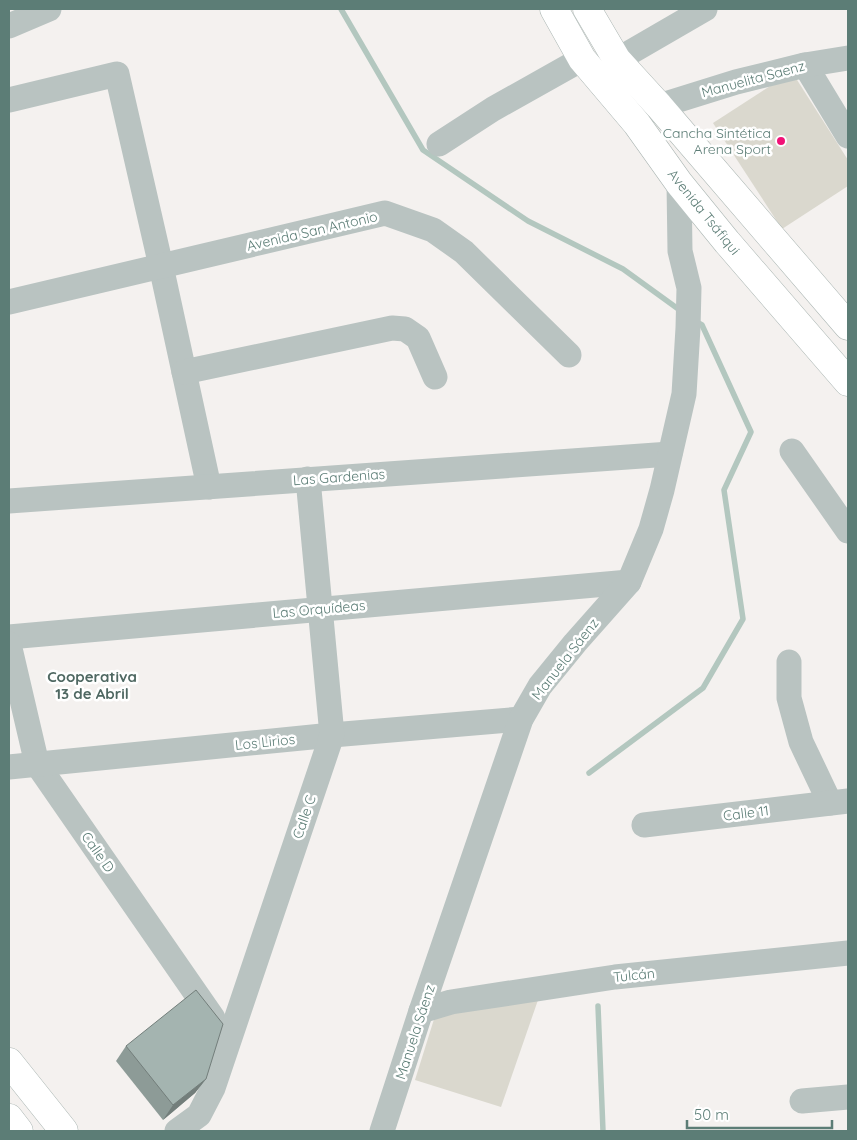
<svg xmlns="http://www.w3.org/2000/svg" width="857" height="1140" font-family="Quicksand,sans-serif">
	<rect width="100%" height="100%" fill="#f4f1ef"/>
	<g fill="#dad8ce">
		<polygon points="792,72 848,160 848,186 782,229 713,123"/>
		<polygon points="538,1000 501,1107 415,1080 435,1016"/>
	</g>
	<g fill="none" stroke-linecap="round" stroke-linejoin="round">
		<g stroke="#b3c7bf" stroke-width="5.5">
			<polyline points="341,9 423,150 528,221 623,269 681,311"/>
			<polyline points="589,773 703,688 743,619 724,490 751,432 702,325 695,321"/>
			<polyline points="598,1006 603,1131"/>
		</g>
		<defs>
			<g id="major">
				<polyline points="554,9 582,59 637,124 679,183 727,242 848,382"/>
				<polyline points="587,9 617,60 659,106 848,326"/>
				<polyline points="9,1062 64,1131"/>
				<polyline points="9,1118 19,1131"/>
			</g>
		</defs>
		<use href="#major" stroke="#abb6b3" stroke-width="29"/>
		<g stroke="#b9c3c1" stroke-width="25">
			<polyline points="9,26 49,9"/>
			<polyline points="617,60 705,9"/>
			<polyline points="805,65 848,136"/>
			<polyline points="9,100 117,74 161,266 209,487"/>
			<polyline points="659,106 736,82 805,65 848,58"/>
			<polyline points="439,144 493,109 582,59"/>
			<polyline points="9,302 385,213 433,230 464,252 569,355"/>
			<polyline points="184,372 392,328 405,329 418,338 435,377"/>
			<polyline points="792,451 848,531"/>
			<polyline points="9,501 670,454"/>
			<polyline points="9,637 629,582"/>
			<polyline points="9,644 37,764 213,1018"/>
			<polyline points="789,662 789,698 801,742 830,803"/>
			<polyline points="9,767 332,735 521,719"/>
			<polyline points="644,825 848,801"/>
			<polyline points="421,1011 451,1002 615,977 848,953"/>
			<polyline points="802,1101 848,1097"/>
			<polyline points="177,1131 199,1115 213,1088 332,735 308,479"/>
			<polyline points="382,1131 421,1011 521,719 540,686 575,643 629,582 651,529 662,490 684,394 688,328 689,288 680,251 679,183"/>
		</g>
		<use href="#major" stroke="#fff" stroke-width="28"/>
	</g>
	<polygon fill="#8d9b97" points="126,1046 206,1079 195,1093 163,1120 116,1061"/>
	<polygon fill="#737e7b" points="206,1079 195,1093 163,1120 173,1105"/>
	<polygon fill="#a4b4b0" stroke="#737e7b" points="196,990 223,1024 206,1079 173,1105 126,1046"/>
	<circle fill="#f11277" stroke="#fff" stroke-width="2" cx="781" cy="141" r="5"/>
	<g text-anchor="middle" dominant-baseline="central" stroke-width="5" stroke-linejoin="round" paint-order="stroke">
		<g font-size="14" fill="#5c7d76" stroke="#fff">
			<text transform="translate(753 79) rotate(-15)">Manuelita Saenz</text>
			<text transform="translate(704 212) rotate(51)">Avenida Tsáfiqui</text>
			<text transform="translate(312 231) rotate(-13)">Avenida San Antonio</text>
			<text transform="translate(339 477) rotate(-4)">Las Gardenias</text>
			<text transform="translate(319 609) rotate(-5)">Las Orquídeas</text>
			<text transform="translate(565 659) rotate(-52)">Manuela Sáenz</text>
			<text transform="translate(265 742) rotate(-6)">Los Lirios</text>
			<text transform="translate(746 813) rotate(-7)">Calle 11</text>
			<text transform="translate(304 817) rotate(-71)">Calle C</text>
			<text transform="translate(98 852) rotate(55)">Calle D</text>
			<text transform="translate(634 975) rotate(-6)">Tulcán</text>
			<text transform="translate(415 1032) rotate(-72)">Manuela Sáenz</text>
		</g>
		<g font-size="14" fill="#5c7d76" stroke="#fff" text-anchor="end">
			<text x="771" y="133">Cancha Sintética<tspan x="771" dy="16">Arena Sport</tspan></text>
		</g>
		<g font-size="15" font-weight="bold" fill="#4f6862" stroke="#fff">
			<text x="92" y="676">Cooperativa<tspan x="92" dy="17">13 de Abril</tspan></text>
		</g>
	</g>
	<rect width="857" height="1140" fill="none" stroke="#5c7d76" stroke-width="20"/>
	<path d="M687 1120v8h145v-8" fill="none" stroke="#5c7d76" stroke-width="2.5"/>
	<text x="694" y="1120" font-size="15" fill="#5c7d76" stroke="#ffffff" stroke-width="4" paint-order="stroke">50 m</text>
</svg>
